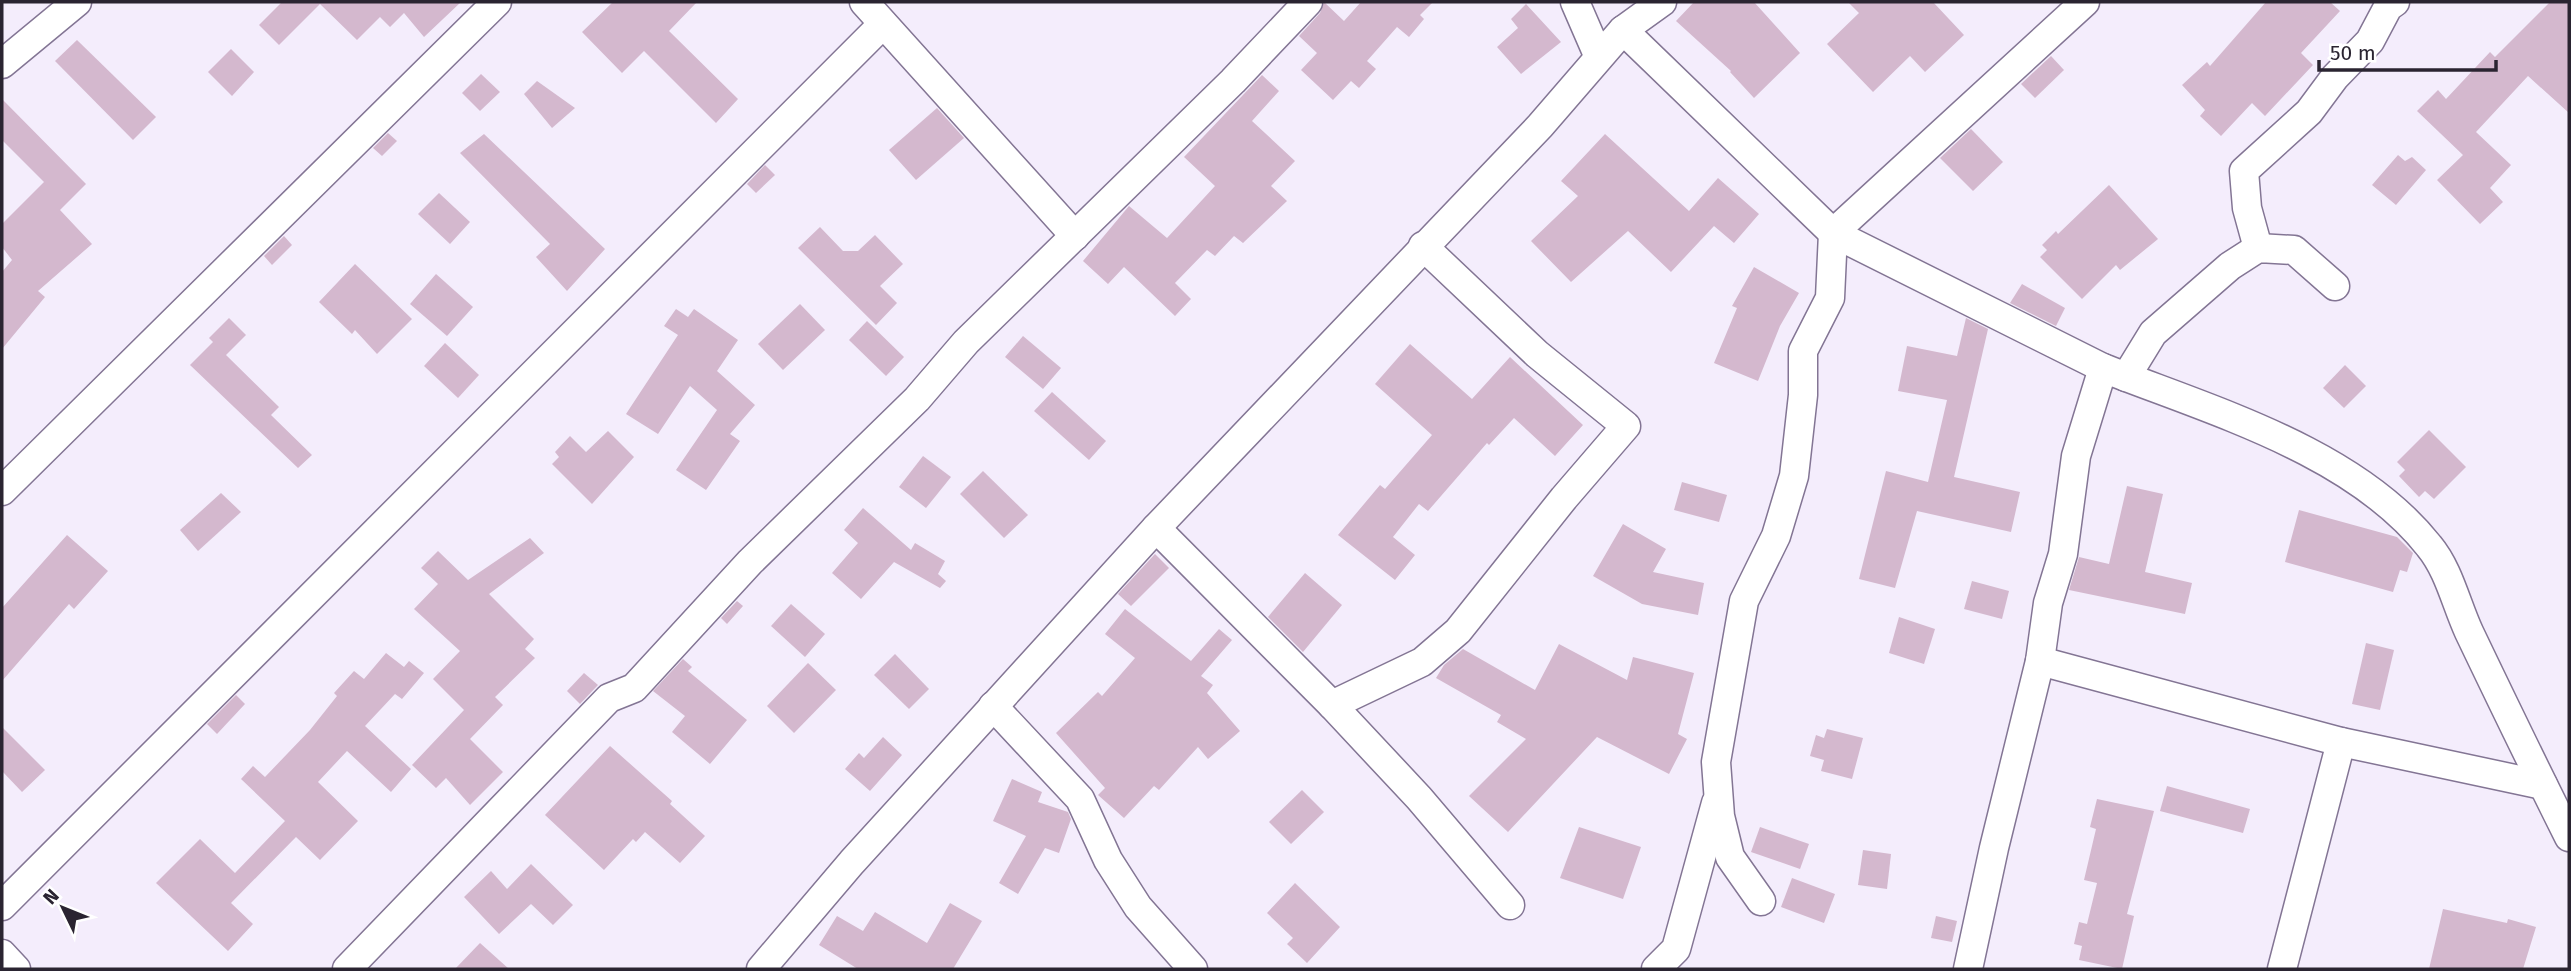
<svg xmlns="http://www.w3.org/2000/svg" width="2571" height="971" font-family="'Fira Sans',sans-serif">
	<rect width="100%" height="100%" fill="#f4edfc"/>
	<g fill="#d4b8ce">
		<polygon points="282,2 461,2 424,37 404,13 390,27 380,17 357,40 320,4 279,45 259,25"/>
		<polygon points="613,2 697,2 669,31 738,99 716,123 644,51 622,73 582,32"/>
		<polygon points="1324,2 1344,21 1361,2 1433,2 1420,15 1424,19 1409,37 1397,27 1367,61 1376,69 1359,88 1351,81 1333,100 1301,70 1317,53 1299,36 1320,13"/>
		<polygon points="1694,2 1754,2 1800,53 1754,98 1730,72 1731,71 1676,21"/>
		<polygon points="1848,2 1933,2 1964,35 1925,72 1910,56 1873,92 1827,44 1859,13"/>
		<polygon points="2266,2 2330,2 2340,11 2301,53 2313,65 2265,116 2252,103 2221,136 2200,116 2205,110 2182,85 2207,62 2210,66"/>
		<polygon points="2550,2 2569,2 2569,113 2528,76 2476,132 2511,165 2490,188 2503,202 2480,224 2437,180 2463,155 2417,111 2438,90 2446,99 2490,52 2495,57"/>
		<polygon points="1526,4 1561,42 1521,74 1497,47 1518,28 1511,19"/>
		<polygon points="77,40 156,117 133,140 55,61"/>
		<polygon points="231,49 254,72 232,96 208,72"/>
		<polygon points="2051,56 2064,70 2035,98 2021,84"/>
		<polygon points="481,74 500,92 480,111 462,93"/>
		<polygon points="1262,75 1279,91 1252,121 1295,161 1271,186 1287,201 1243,243 1234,236 1215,256 1207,250 1175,283 1191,299 1175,316 1124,267 1108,284 1083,261 1129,206 1167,238 1215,186 1184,157"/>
		<polygon points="537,81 575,108 552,128 524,94"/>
		<polygon points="2,99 86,184 60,210 92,244 38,291 45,297 2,349 2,272 12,260 2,247 2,224 44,182 2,140"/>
		<polygon points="937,108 964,138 916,180 889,150"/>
		<polygon points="1971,129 2003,162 1973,191 1940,158"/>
		<polygon points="388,133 397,141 382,156 373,148"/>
		<polygon points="484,134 605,249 567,291 536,257 550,244 460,153"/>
		<polygon points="1605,134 1689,211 1718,178 1759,214 1734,243 1714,226 1671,272 1628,231 1571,282 1531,241 1578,196 1561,181"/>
		<polygon points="2398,155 2405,161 2412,157 2426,170 2396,205 2372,185"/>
		<polygon points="765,165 775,175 756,193 747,184"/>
		<polygon points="2109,185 2158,239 2120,270 2116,265 2082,299 2040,257 2047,250 2042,245 2056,231 2058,234"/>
		<polygon points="439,193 470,222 450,244 418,214"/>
		<polygon points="820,227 843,251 858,251 875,235 903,264 880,286 897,303 876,325 798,248"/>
		<polygon points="284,236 292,245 272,265 264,256"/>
		<polygon points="355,264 412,319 377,354 355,330 352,334 319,302"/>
		<polygon points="1754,267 1799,293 1780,326 1758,381 1714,363 1737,308 1732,306"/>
		<polygon points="436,274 473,307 447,336 410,304"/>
		<polygon points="2022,284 2065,308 2056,326 2010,303"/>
		<polygon points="800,304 825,330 783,370 758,344"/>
		<polygon points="676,309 688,317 694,309 738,340 717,371 755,405 730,434 740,441 706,490 676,470 717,410 690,386 658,434 626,414 678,335 664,326"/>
		<polygon points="229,318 246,335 226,355 279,407 271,415 312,455 298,468 190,365 213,342 209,338"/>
		<polygon points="1966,318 1988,329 1954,477 2020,492 2011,532 1917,511 1895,588 1859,579 1886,471 1928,482 1947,400 1898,391 1907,346 1957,356"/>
		<polygon points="867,321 904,357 886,376 849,340"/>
		<polygon points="1023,336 1061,368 1043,389 1005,357"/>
		<polygon points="445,343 479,375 458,398 424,366"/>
		<polygon points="1410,344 1472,399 1510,357 1583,425 1555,456 1514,418 1489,445 1487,443 1428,511 1419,504 1393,537 1415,555 1395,580 1338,535 1380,485 1385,489 1432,435 1375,384"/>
		<polygon points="2345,365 2366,386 2344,408 2323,388"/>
		<polygon points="1052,392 1106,441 1089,460 1034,411"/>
		<polygon points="2429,430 2466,467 2434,499 2425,491 2419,497 2399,476 2405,470 2397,462"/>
		<polygon points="608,431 634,457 592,504 552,464 559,457 555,452 570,436 586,452"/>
		<polygon points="923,456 951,477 926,508 899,487"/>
		<polygon points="983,471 1028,515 1004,538 960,494"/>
		<polygon points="1682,482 1727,495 1719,522 1674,510"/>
		<polygon points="2127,486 2163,494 2145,572 2192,583 2185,614 2069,590 2079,557 2109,564"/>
		<polygon points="221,493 241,512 198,551 180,530"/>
		<polygon points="863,508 911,550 915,543 945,561 938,574 946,581 940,588 894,562 861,599 832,573 858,543 844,530"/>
		<polygon points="2299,510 2397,537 2413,553 2407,572 2400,570 2393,592 2285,562"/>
		<polygon points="1623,524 1666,549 1653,572 1704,583 1698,615 1642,604 1593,576"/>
		<polygon points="67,535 108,571 74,609 69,604 2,681 2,608"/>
		<polygon points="530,538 544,553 489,594 534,639 525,649 535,658 495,697 503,705 470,739 503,772 470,805 446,778 436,788 412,765 464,710 433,679 460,651 414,609 438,584 421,568 438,551 468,580"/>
		<polygon points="1155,554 1169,568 1131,606 1118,594"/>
		<polygon points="1305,573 1342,605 1303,652 1268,617"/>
		<polygon points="1972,581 2009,591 2002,619 1964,609"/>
		<polygon points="737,601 743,606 727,624 721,618"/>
		<polygon points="791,604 825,634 805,657 771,626"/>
		<polygon points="1125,609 1191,661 1219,629 1232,640 1201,676 1213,685 1207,693 1240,731 1208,759 1198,747 1159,790 1154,786 1124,818 1098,795 1105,788 1056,733 1098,692 1102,696 1135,658 1105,634"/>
		<polygon points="1899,617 1935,629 1924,664 1889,653"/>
		<polygon points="2366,643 2394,650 2380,710 2352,704"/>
		<polygon points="1559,644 1627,680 1633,657 1694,673 1678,734 1687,739 1669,774 1597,737 1508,832 1469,796 1526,739 1497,722 1501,715 1436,678 1444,665 1463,649 1535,690"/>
		<polygon points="386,653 404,667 409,661 424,673 402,699 395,694 365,726 411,769 391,792 347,751 318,782 358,821 320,860 296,837 231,903 253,924 228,951 156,883 200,839 235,873 285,821 241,779 253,766 265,777 310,730 337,696 334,693 354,671 364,679"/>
		<polygon points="895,654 929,689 909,709 874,675"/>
		<polygon points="683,659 692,667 688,671 747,720 710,764 672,732 685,716 653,691"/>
		<polygon points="808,663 836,690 794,733 767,706"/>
		<polygon points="584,673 598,685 580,704 567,691"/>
		<polygon points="236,695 245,704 217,734 207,724"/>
		<polygon points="2,727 45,770 22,792 2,771"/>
		<polygon points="1827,729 1863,738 1852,779 1821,771 1824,760 1810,756 1816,735 1824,738"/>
		<polygon points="883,737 902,755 870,791 845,769 859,753 864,758"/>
		<polygon points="610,746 672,801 670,804 705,836 680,863 645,832 636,842 633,839 604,870 545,815"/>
		<polygon points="1012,779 1042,792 1038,802 1068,812 1071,819 1059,853 1045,848 1018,894 999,883 1026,836 993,821"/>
		<polygon points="2167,786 2250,809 2243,833 2160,811"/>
		<polygon points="1302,790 1324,812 1291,844 1269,822"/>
		<polygon points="2097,799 2154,811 2127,914 2134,916 2122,969 2079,960 2082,946 2074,944 2079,922 2087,924 2097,883 2084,880 2096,829 2090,827"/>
		<polygon points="1579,827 1641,847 1623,899 1560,878"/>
		<polygon points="1760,827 1809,844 1800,869 1751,852"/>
		<polygon points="1863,850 1891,854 1887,889 1858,885"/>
		<polygon points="531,864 573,905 553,925 531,904 499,934 464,897 491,871 507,889"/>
		<polygon points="1792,878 1835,894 1824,923 1781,907"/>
		<polygon points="1295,883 1340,927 1307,963 1287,944 1293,938 1267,913"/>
		<polygon points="950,903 982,921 953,969 858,969 819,945 837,916 863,931 875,912 927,943"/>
		<polygon points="2443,909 2507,923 2508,919 2536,927 2523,969 2429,969"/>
		<polygon points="1936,916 1957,921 1952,942 1931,938"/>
		<polygon points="480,943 509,969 455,969"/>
	</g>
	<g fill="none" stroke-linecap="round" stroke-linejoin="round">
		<defs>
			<g id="minor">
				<polyline points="864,2 1075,236"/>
				<polyline points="1575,2 1598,55"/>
				<polyline points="1623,30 1833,233 2103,368 2076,456 2063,554 2048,603 2040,661 1994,848 1968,969"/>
				<polyline points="2,64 77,2"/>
				<polyline points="2258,248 2247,208 2244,171 2309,112 2335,77 2370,41 2388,7 2395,2"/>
				<path d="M2103,368C2212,411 2354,451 2429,546C2449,570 2456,604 2469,632C2502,701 2535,769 2569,837"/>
				<polyline points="2126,377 2153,333 2230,266 2258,248 2294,250 2335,286"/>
				<polyline points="2,491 497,2"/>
				<polyline points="1156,528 1332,705 1419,798 1510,905"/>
				<polyline points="2040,661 2341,742 2543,785"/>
				<polyline points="1332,705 1422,662 1458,631 1564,498 1626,426 1537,354 1423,246"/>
				<polyline points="993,706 1080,799 1108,860 1138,907 1193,969"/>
				<polyline points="1761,901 1730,857 1720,816 1716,762 1744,601 1776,536 1794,476 1803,395 1803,351 1830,298 1833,233 2085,2"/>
				<polyline points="2,906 883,24"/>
				<polyline points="2,954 16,969"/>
				<polyline points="347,969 609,698 634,688 750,562 917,399 966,342 1233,81 1308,2"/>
				<polyline points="761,969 852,862 1156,528 1540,126 1623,30 1662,2"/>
				<polyline points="1656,969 1676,949 1716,803"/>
				<polyline points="2282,969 2341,742"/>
			</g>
		</defs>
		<use href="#minor" stroke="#837594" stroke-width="31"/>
		<use href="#minor" stroke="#fff" stroke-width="28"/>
	</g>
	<rect width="2571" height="971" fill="none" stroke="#2a2431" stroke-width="7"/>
	<g transform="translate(63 908) rotate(313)" stroke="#ffffff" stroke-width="5" paint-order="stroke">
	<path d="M0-5L12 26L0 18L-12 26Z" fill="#2a2431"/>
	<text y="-10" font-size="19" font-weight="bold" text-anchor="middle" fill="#2a2431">N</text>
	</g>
	<path d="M2319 60v10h177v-10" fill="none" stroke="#2a2431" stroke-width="3.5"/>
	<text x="2330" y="60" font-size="21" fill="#2a2431" stroke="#ffffff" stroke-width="5" paint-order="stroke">50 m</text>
</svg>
